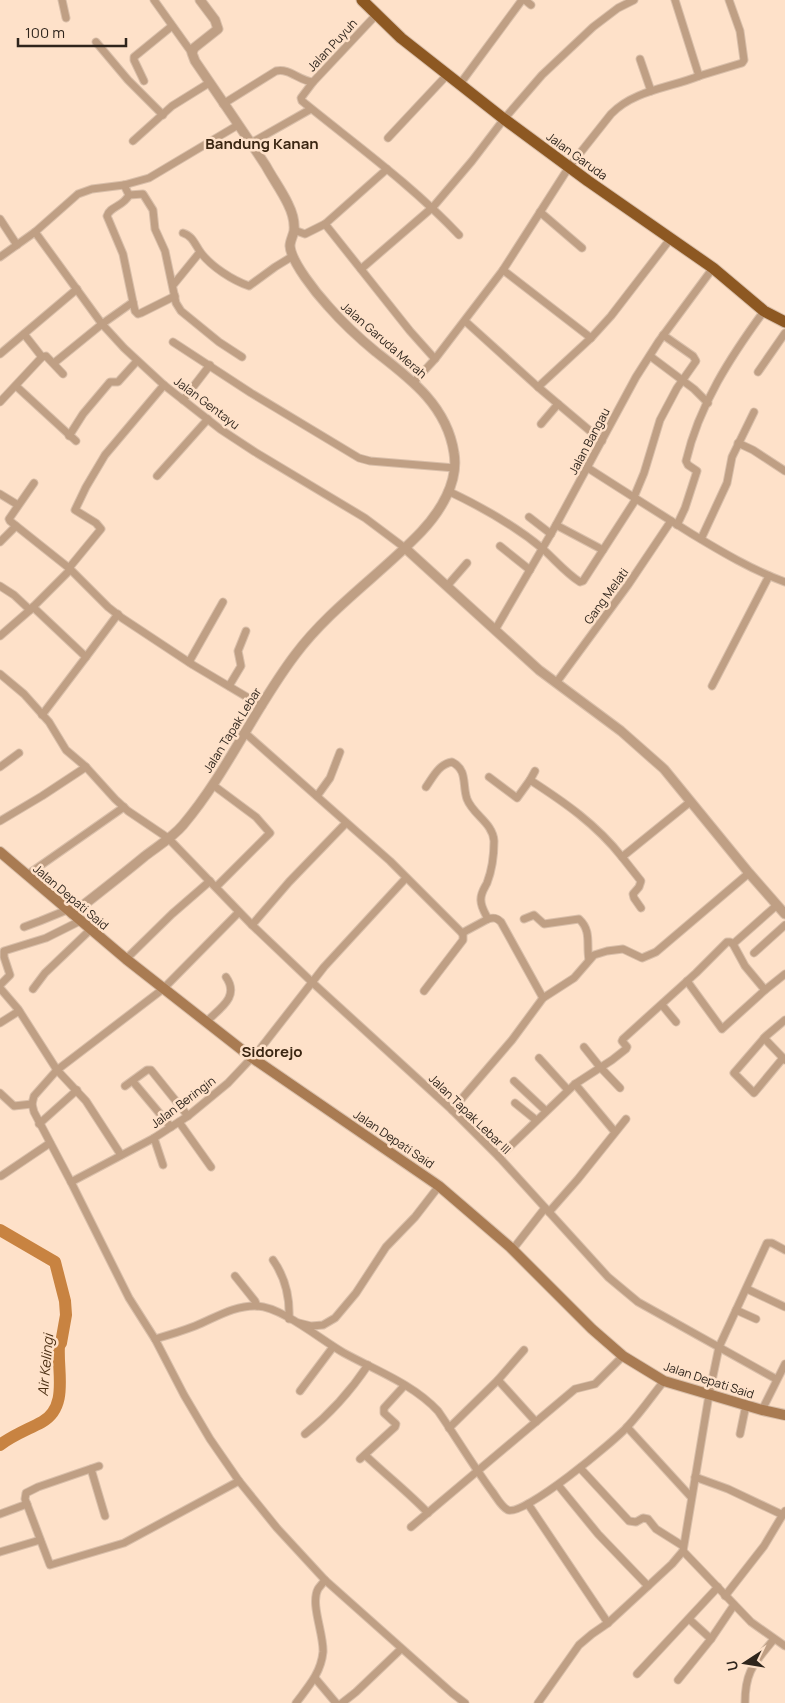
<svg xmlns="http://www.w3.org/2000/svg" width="785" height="1703" font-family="Manrope,sans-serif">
	<rect width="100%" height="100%" fill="#fee1c9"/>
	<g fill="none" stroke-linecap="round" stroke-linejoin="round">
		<path stroke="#c88341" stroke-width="12" d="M0,1230L55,1262L65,1301L66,1315L61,1343L59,1346C57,1371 69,1407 42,1422C27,1430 13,1435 0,1445"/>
		<defs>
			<g id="minor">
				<polyline points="62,0 66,18"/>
				<polyline points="154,0 192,53"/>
				<polyline points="525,0 531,5"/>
				<polyline points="96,42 128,80 163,115"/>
				<polyline points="640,59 651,91"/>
				<polyline points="699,76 742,63 744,60 740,31 729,0"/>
				<polyline points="144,81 134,60 134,57 172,26"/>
				<path d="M313,82L301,98L302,101C356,145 412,185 459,235"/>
				<polyline points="460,84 522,0"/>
				<path d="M223,104L276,71C290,68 299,81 313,82L376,15"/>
				<polyline points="388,138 447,75"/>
				<polyline points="133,141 172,106 209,83"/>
				<polyline points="251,143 311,109"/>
				<polyline points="124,185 129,195 143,194 153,210 155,229 165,251 176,303 181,311 219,342 242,357"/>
				<polyline points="540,212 582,248"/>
				<polyline points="0,219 17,245"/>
				<polyline points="325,224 410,331 435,359"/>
				<polyline points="294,230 305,234 325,224 387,169"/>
				<polyline points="35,232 102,324 124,348 164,385 220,429 255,452 365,518 405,548"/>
				<path d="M183,233C193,236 195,245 201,253C212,267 232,280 249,286L275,267L293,256"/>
				<polyline points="0,257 35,232 78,194 92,189 124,185 149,178 238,125"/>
				<polyline points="361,269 433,207 472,161 504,119 542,75 593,27 618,8 634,0"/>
				<polyline points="503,270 591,338"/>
				<polyline points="174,284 200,252"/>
				<polyline points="133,302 135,311 138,314 141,313 175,296"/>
				<polyline points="465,321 538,387 602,441"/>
				<polyline points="24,334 42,357 46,356 63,374"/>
				<polyline points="173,342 251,393 359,458 370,461 455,468"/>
				<polyline points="0,354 77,289"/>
				<polyline points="650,356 694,389 708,403"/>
				<path d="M54,363L102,324L133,302L123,254L107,216C110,206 123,207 129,195"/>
				<polyline points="758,372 785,333"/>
				<path d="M414,382L435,359L503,270L569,167L611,114C634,90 670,88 699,76L675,0"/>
				<polyline points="16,386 76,441"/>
				<polyline points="538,387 591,338 611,316 671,238"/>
				<polyline points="183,400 210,365"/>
				<polyline points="0,402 42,357"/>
				<polyline points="541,424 558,404"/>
				<polyline points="69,436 83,414 110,382 118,382 137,361"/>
				<polyline points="738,443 753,450 785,471"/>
				<path d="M588,468C622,490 657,512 692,534C722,552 752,570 785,582"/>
				<polyline points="157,476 208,419"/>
				<polyline points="34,483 9,519 10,521 69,568 108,607 122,618 193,665 262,706"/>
				<path d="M448,491C482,507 514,525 543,549C555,560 567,574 580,582L583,581L636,499"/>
				<polyline points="0,494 18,505"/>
				<polyline points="634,497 644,473 660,420 677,388 696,361 693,356 663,335"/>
				<polyline points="529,517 551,534"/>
				<polyline points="556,525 603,550"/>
				<path d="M677,525L685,508L697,471L688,465L686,461C699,405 731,356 764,311"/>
				<polyline points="701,539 727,483 732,457 754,412"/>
				<polyline points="0,542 16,526"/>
				<polyline points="500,546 530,570"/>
				<polyline points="69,568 101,529 96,523 75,510 86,487 105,455 164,385"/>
				<polyline points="0,586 14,595 30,610"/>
				<polyline points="447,586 467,563"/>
				<polyline points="33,607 86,657 118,614"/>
				<polyline points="495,630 556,525 636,377 659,341 713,268"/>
				<polyline points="0,636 30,610 70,570"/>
				<polyline points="189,662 223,602"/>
				<polyline points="0,674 24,694 49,722 66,750 86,767 115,799 128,811 168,838 252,925 314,984 452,1110 499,1157 608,1277 638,1302 776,1379"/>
				<polyline points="556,683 628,585 671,521"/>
				<polyline points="229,686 241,666 238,651 246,631"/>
				<polyline points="712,686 769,576"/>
				<polyline points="42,715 86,657"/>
				<polyline points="244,732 390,861 463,934 463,940 424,991"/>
				<polyline points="0,767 19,753"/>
				<path d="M489,777L517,798L530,780C564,802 596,824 622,857L690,802"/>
				<polyline points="530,780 535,771"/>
				<polyline points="213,785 256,817 270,833 216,887"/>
				<path d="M426,787C433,777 439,764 452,762C468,770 462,785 467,799C473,815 493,823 494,841C494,854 492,870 487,883C484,889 480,894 481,901C481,907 485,913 488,919"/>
				<polyline points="317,796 330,778 340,752"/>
				<polyline points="0,821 42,796 86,767"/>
				<polyline points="622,857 641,881 639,887 633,894 634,898 641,908"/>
				<polyline points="27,875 124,807"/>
				<polyline points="239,912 163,989 57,1070 34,1096 32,1104 34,1112 71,1182 129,1298 155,1339 184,1395 210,1439 239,1481 277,1528 325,1580 452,1693 465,1703"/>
				<path d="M524,919L534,915L544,924L579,919C592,931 586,944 589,960"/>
				<polyline points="252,925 289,882 346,823"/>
				<polyline points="24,927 40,921 67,910"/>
				<path d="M462,933L488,919C494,917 497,918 501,922L543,998"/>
				<polyline points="733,944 777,905"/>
				<polyline points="754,953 785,925"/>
				<polyline points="126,959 172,914 210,881"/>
				<polyline points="687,981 722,1029 765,990"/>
				<polyline points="0,985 10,975 4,957 4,951 46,938 80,921"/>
				<polyline points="0,988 18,1009 57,1070 86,1101 121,1155"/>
				<polyline points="33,989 45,973 90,930"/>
				<polyline points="662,1005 676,1022"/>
				<path d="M206,1022C220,1008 240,997 226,977"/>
				<polyline points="0,1023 19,1011"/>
				<polyline points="764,1038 785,1060"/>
				<polyline points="584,1047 600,1067 620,1088"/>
				<polyline points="539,1058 568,1090"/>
				<polyline points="783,1058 754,1093 734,1073 766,1036 785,1020"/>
				<polyline points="514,1081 546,1111"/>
				<polyline points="135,1084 171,1127"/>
				<polyline points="575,1084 615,1132"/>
				<polyline points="125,1086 147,1070 151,1070 188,1116"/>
				<polyline points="0,1093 14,1106 32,1104"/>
				<polyline points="515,1103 536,1120"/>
				<polyline points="452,1110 512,1040 543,998 574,978 594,955 607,951 623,949 642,958 656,952 749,873"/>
				<polyline points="179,1122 211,1167"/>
				<polyline points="39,1124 77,1090"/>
				<polyline points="154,1138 163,1165"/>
				<polyline points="499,1157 575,1084 612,1060 626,1049 627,1047 622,1041 623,1039 696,973 727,942 730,942 733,944 745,966 765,990 785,974"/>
				<polyline points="1,1176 50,1143"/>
				<polyline points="71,1182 154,1138 188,1116 228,1083 260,1049 324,967 406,878"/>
				<polyline points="549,1212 578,1179 626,1119"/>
				<polyline points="513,1249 545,1208"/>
				<path d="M273,1260C285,1277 290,1298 289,1319"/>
				<polyline points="235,1276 255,1301 257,1306"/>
				<polyline points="747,1289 785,1307"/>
				<polyline points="736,1310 756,1319"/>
				<polyline points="299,1323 311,1326 323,1325 335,1318 356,1293 386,1247 415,1217 439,1186"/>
				<path d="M155,1339C169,1335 182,1331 195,1326C215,1318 234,1305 257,1306C282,1307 321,1340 344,1353C375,1370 413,1384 438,1411C456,1437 472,1464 491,1490C496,1496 501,1507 508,1510C523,1517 615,1441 628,1426C641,1412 652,1396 664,1381"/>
				<polyline points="498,1380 536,1422"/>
				<polyline points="300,1391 333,1347"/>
				<polyline points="762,1410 785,1364"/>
				<polyline points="627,1427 691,1497"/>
				<polyline points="449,1428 498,1380 524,1350"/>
				<path d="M305,1434C330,1414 350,1392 368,1365"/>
				<polyline points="740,1434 746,1405"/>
				<path d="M365,1455C386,1475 408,1492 428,1513"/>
				<polyline points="360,1459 395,1427 396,1424 384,1413 384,1408 404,1386"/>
				<polyline points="99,1466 38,1487 26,1493 25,1499 50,1565 124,1543 239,1481"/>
				<polyline points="580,1468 629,1521 636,1522 643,1518 648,1519 656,1529 683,1546"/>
				<polyline points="91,1469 105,1516"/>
				<polyline points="695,1477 728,1489 783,1515"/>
				<polyline points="558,1485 598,1534 648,1586"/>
				<polyline points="528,1504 608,1623"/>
				<polyline points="0,1514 27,1504"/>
				<polyline points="411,1527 575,1389 595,1384 623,1356"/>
				<polyline points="683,1551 751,1622 785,1646"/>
				<polyline points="0,1552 40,1540"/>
				<polyline points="725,1596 764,1546 785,1511"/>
				<polyline points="689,1619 711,1639"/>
				<polyline points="637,1674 718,1587"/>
				<polyline points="315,1678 336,1703"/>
				<polyline points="678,1680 711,1639 734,1605"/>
				<path d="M296,1703C308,1687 321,1673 323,1652C324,1634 310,1604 318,1589C320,1586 323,1583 325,1580"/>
				<polyline points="342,1703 356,1692 401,1649"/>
				<polyline points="538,1703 579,1645 592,1634 608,1623 672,1564 683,1551 709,1395 719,1347 767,1243 772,1243 785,1250"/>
				<path d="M745,1703C745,1670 755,1663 774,1639"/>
			</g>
			<g id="tertiary">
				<polyline points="405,548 539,670 621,731 664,769 749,873 785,914"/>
				<path d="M72,914C96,895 121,876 145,856C158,846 173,837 183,825C227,773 254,709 295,655C330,608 381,574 421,532C440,512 459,482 454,453C447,406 411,379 376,352C359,338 342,322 328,306C317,294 291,262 290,246C290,241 293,236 294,231C295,221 292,212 288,204C282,191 273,179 266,166C243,131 219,96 195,61L192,53L194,48L218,29L215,20L200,0"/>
			</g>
			<polyline id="secondary" points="0,852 126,959 251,1057 439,1186 510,1247 592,1329 623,1356 664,1381 762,1410 785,1415"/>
			<polyline id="trunk" points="362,0 401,38 504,119 588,181 713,268 764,311 785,322"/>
		</defs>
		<use href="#minor" stroke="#d9bfaa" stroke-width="9"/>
		<use href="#tertiary" stroke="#d9bfaa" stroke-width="11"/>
		<use href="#secondary" stroke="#d9bfaa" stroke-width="12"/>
		<use href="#trunk" stroke="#d9bfaa" stroke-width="13"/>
		<use href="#minor" stroke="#bf9f84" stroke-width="7"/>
		<use href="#tertiary" stroke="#bf9f84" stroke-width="9"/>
		<use href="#secondary" stroke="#a97b52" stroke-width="10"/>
		<use href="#trunk" stroke="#8d5822" stroke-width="11"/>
	</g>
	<g text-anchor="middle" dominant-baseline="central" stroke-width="5" stroke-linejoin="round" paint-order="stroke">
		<g font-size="12" fill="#2f251c" stroke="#fee1c9">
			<text transform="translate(332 45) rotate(-47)">Jalan Puyuh</text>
			<text transform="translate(577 156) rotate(36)">Jalan Garuda</text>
			<text transform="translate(384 340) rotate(41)">Jalan Garuda Merah</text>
			<text transform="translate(207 403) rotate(37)">Jalan Gentayu</text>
			<text transform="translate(589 441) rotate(-62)">Jalan Bangau</text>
			<text transform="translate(606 596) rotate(-54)">Gang Melati</text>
			<text transform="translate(232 730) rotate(-58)">Jalan Tapak Lebar</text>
			<text transform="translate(71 897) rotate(40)">Jalan Depati Said</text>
			<text transform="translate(183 1102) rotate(-37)">Jalan Beringin</text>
			<text transform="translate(470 1114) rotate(44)">Jalan Tapak Lebar III</text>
			<text transform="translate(394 1139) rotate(34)">Jalan Depati Said</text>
			<text transform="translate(709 1380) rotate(18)">Jalan Depati Said</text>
		</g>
		<g font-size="14" font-style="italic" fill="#4e3115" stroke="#fee1c9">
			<text transform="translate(45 1365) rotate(-85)">Air Kelingi</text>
		</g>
		<g font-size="15" font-weight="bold" fill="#3b2612" stroke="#fee1c9">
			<text x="262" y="143">Bandung Kanan</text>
			<text x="272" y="1051">Sidorejo</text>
		</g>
	</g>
	<g transform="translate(745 1663) rotate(258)" stroke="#fee1c9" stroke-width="4" paint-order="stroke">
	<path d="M0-4L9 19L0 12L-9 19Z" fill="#2f251c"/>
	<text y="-8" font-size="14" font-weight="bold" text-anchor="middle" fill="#2f251c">U</text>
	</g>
	<path d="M18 38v8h108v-8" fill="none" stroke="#2f251c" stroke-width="2.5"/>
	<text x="25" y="38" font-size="15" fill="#2f251c" stroke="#fee1c9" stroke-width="4" paint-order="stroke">100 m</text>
</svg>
